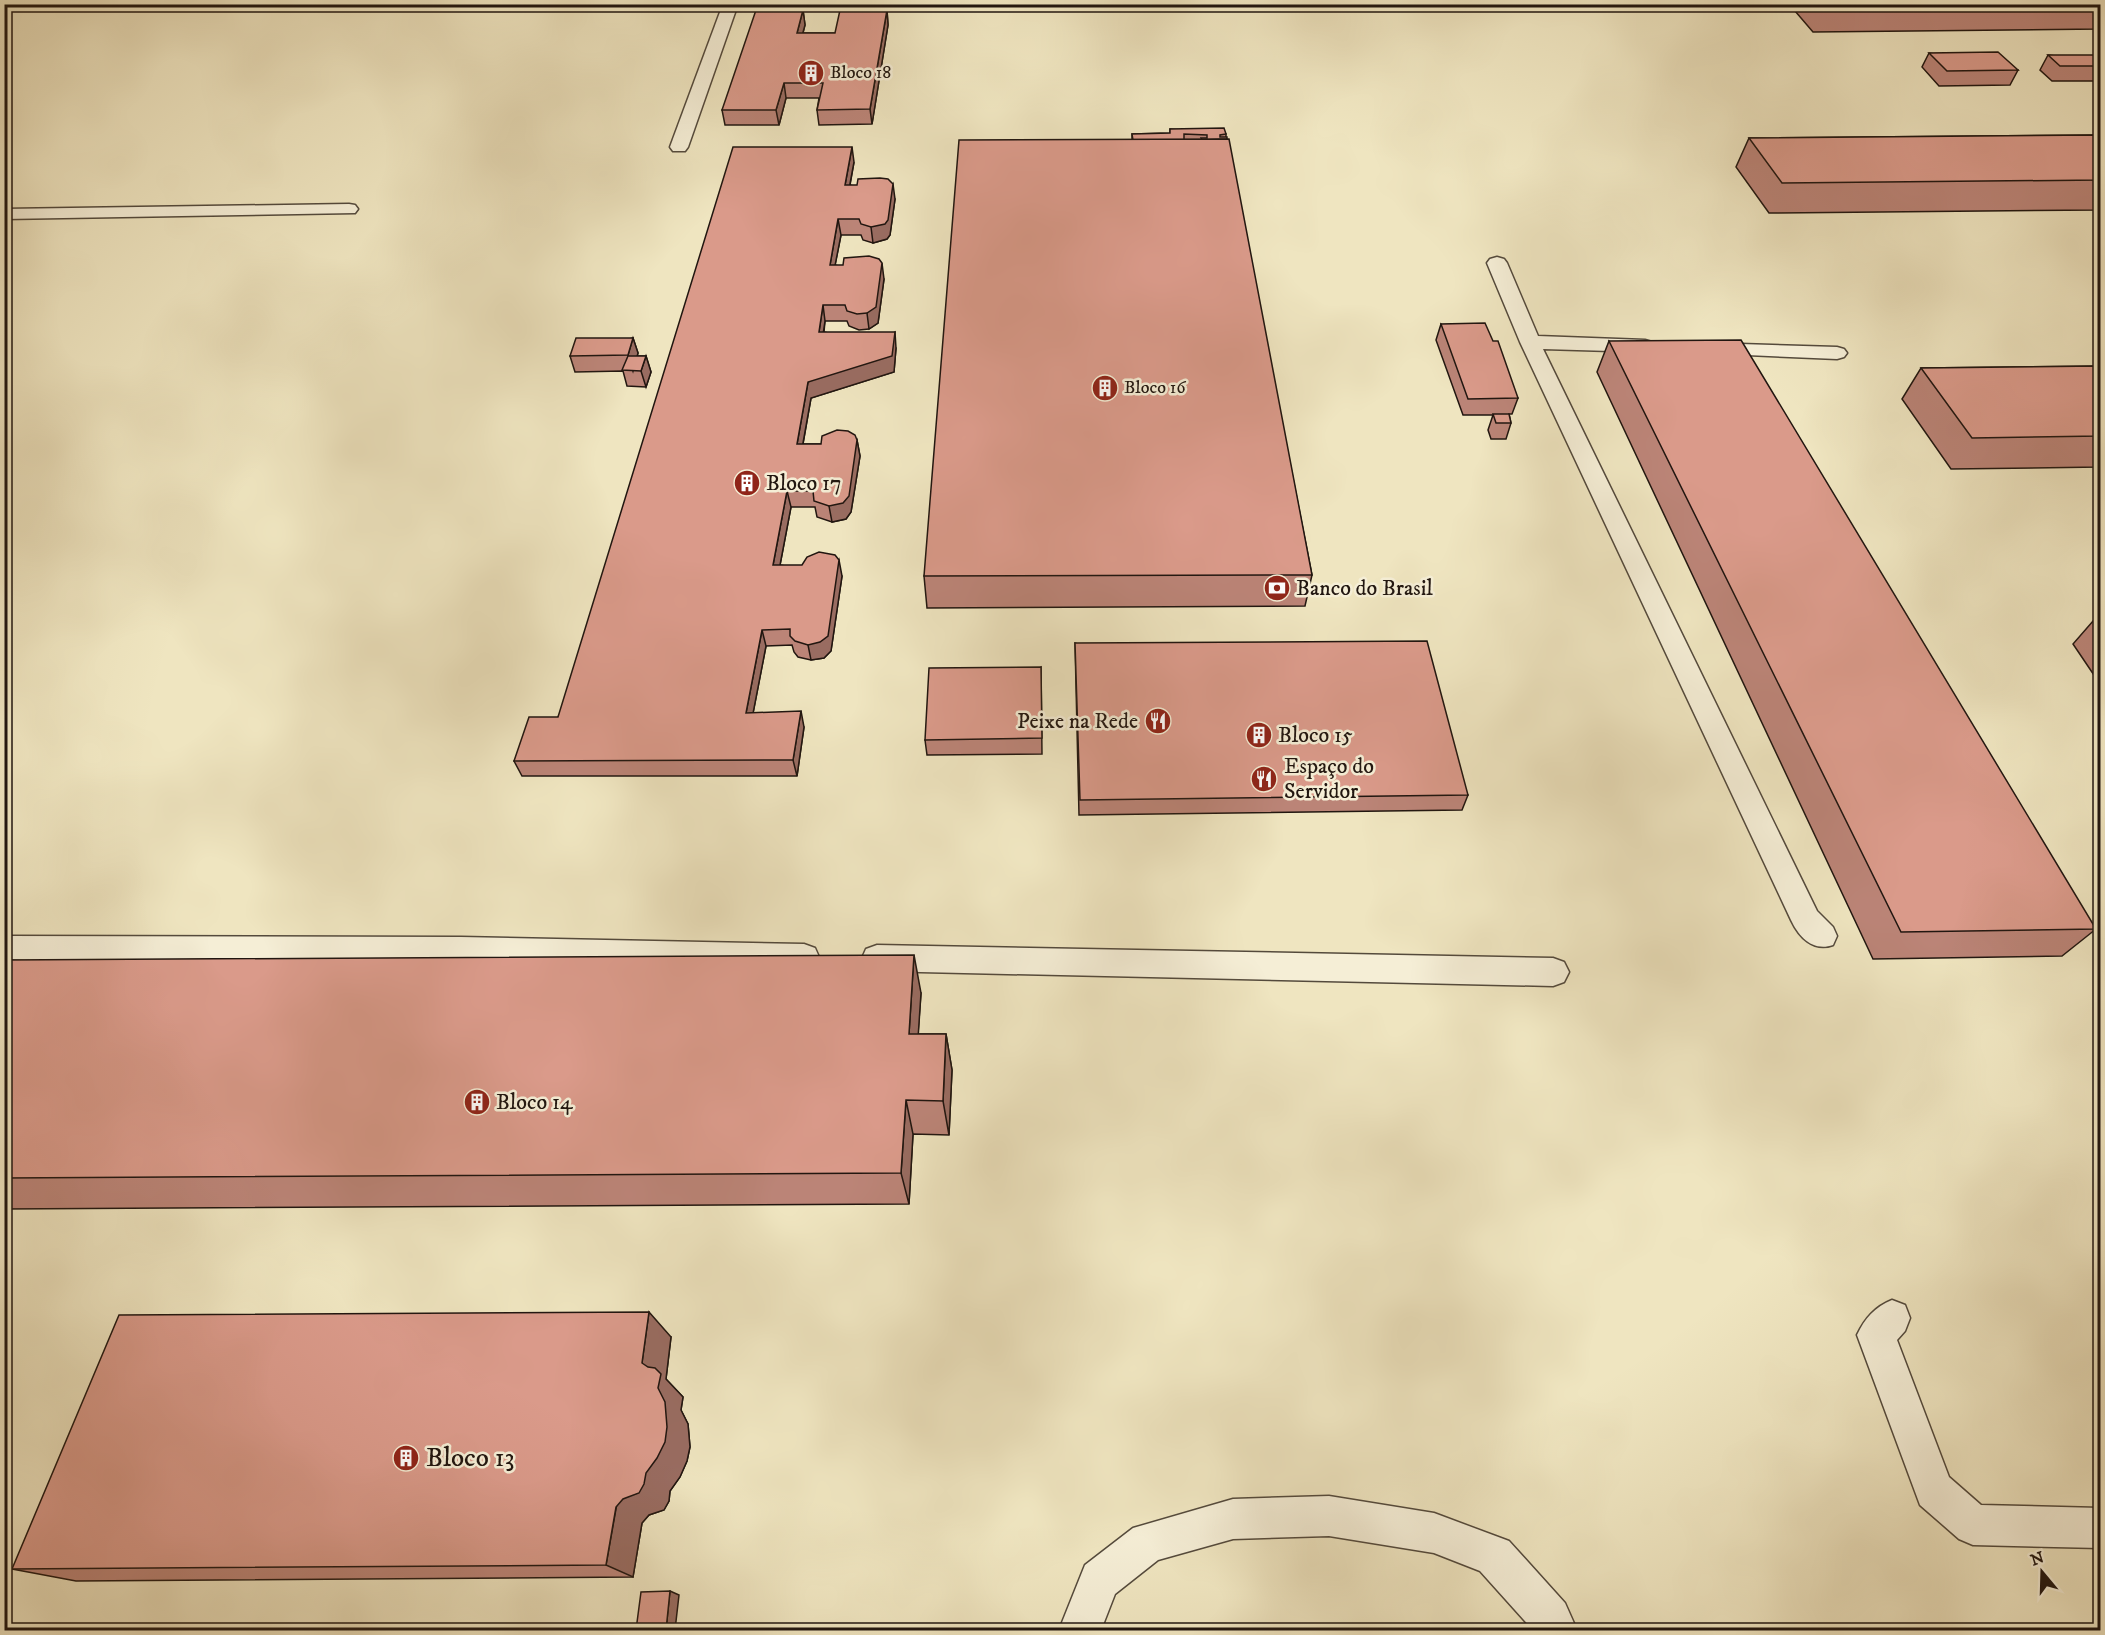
<svg xmlns="http://www.w3.org/2000/svg" width="2105" height="1635" font-family="'IM FELL DW Pica',serif">
	<rect width="100%" height="100%" fill="#efe5c0"/>
	<filter id="stains"><feTurbulence type="fractalNoise" baseFrequency=".00333" numOctaves="4"/><feColorMatrix values="0 0 0 0 .2 0 0 0 0 .09 0 0 0 0 .02 0 0 0 .5 -.17"/></filter>
	<radialGradient id="worn" r=".72"><stop offset=".6" stop-color="#630" stop-opacity="0"/><stop offset="1" stop-color="#630" stop-opacity=".3"/></radialGradient>
	<g fill="none" stroke-linecap="round" stroke-linejoin="round">
		<defs>
			<g id="service">
				<polygon points="723,4 738,4 688,147 685,151 673,151 670,147"/>
				<polygon points="349,204 355,205 358,209 355,213 4,219 4,209"/>
				<path d="M1497,257L1504,259L1507,263L1538,336L1645,340L1652,342L1655,346L1652,350L1645,352L1543,349L1817,911L1833,927L1837,936L1833,945C1813,952 1799,937 1791,920L1520,342L1487,263L1490,259Z"/>
				<polygon points="1709,343 1837,347 1844,349 1847,353 1844,357 1837,359 1702,353 1699,349 1702,345"/>
				<polygon points="4,936 461,937 804,944 815,948 819,957 815,966 804,970 461,963 4,962"/>
				<polygon points="877,945 1553,958 1564,962 1569,972 1564,982 1553,986 877,971 866,967 862,958 866,949"/>
				<path d="M1892,1300L1905,1305L1910,1318L1905,1331L1897,1340L1949,1477L1981,1505L2100,1508V1548L1973,1545L1959,1539L1920,1505L1857,1335C1865,1318 1875,1307 1892,1300Z"/>
				<polygon points="1329,1496 1434,1513 1509,1541 1565,1603 1577,1630 1533,1630 1480,1571 1434,1553 1329,1536 1233,1539 1158,1560 1115,1594 1101,1630 1059,1630 1085,1565 1133,1528 1233,1499"/>
			</g>
		</defs>
		<use href="#service" stroke="#544a3c" stroke-width="3"/>
		<use href="#service" fill="#f5eed6" fill-rule="evenodd"/>
	</g>
	<g fill="#bb8477" stroke="#211610" stroke-width="1.5">
		<polygon points="1789,4 2100,4 2100,29 1813,32"/>
		<polygon points="803,10 805,25 803,33 835,33 887,10 888,25 872,124 819,125 817,110 819,98 786,98 779,125 725,125 722,110"/>
		<polygon points="1929,53 2018,70 2010,85 1939,86 1922,67"/>
		<polygon points="2048,55 2100,62 2100,73 2095,81 2052,81 2040,70"/>
		<polygon points="1170,129 1226,134 1226,137 1312,575 1305,606 927,608 924,576 1132,140 1132,134 1170,133"/>
		<polygon points="2100,135 2100,210 1769,213 1736,167 1749,138"/>
		<polygon points="854,162 850,185 895,199 890,235 887,239 873,243 863,240 861,235 841,235 835,265 884,279 878,323 869,329 859,330 849,326 847,321 825,321 824,332 896,348 894,372 811,398 803,444 821,444 857,440 860,456 851,512 846,519 832,522 817,517 815,507 791,507 780,565 842,576 831,651 824,658 811,660 798,657 794,652 792,645 766,646 753,713 804,727 797,776 522,776 514,761 558,717"/>
		<polygon points="1441,324 1518,398 1512,414 1509,414 1511,423 1506,439 1491,439 1488,430 1493,415 1463,415 1436,340"/>
		<polygon points="633,338 638,353 637,356 646,356 651,372 646,387 627,386 623,371 575,372 570,356"/>
		<polygon points="1609,341 2096,929 2062,956 1873,959 1597,372"/>
		<polygon points="2100,366 2100,467 1951,469 1902,399 1921,368"/>
		<polygon points="2100,613 2100,684 2073,644"/>
		<polygon points="1075,643 1468,795 1462,810 1079,815"/>
		<polygon points="1041,667 1042,754 927,755 925,740"/>
		<polygon points="4,960 921,993 918,1034 946,1034 952,1070 949,1135 913,1134 909,1204 4,1209"/>
		<polygon points="671,1337 666,1379 683,1397 681,1410 688,1424 690,1447 687,1461 680,1477 670,1491 669,1501 664,1510 649,1515 642,1523 633,1577 76,1581 12,1569"/>
	</g>
	<g fill="#996c61" stroke="#211610" stroke-width="1.5">
		<polygon points="803,10 805,25 799,47 797,33"/>
		<polygon points="887,10 888,25 872,124 870,109"/>
		<polygon points="784,83 786,98 779,125 776,110"/>
		<polygon points="852,147 854,162 847,200 845,185"/>
		<polygon points="893,184 895,199 890,235 887,239 873,243 871,227"/>
		<polygon points="838,219 841,235 832,281 830,265"/>
		<polygon points="882,263 884,279 878,323 869,329 867,313"/>
		<polygon points="823,305 825,321 821,348 819,332"/>
		<polygon points="895,332 896,348 894,372 811,398 800,460 797,444 808,382"/>
		<polygon points="633,338 638,353 633,371 628,355"/>
		<polygon points="646,356 651,372 646,387 641,371"/>
		<polygon points="857,440 860,456 851,512 846,519 832,522 829,506"/>
		<polygon points="787,491 791,507 777,581 773,565"/>
		<polygon points="839,560 842,576 831,651 824,658 811,660 808,645"/>
		<polygon points="762,630 766,646 750,729 746,713"/>
		<polygon points="801,711 804,727 797,776 793,760"/>
		<polygon points="914,955 921,993 916,1069 909,1034"/>
		<polygon points="946,1034 952,1070 949,1135 943,1101"/>
		<polygon points="906,1100 913,1134 909,1204 901,1173"/>
		<polygon points="649,1312 671,1337 666,1379 683,1397 681,1410 688,1424 690,1447 687,1461 680,1477 670,1491 669,1501 664,1510 649,1515 642,1523 633,1577 606,1565 642,1363"/>
		<polygon points="670,1591 679,1595 675,1630 666,1630"/>
	</g>
	<g fill="#da9a8a" stroke="#211610" stroke-width="1.5">
		<polygon points="756,10 803,10 797,33 835,33 840,10 887,10 870,109 817,110 823,83 784,83 776,110 722,110"/>
		<polygon points="1998,52 2018,70 1947,71 1929,53"/>
		<polygon points="2048,55 2093,55 2100,62 2100,66 2060,66"/>
		<polygon points="1224,128 1226,134 1220,135 1220,137 1227,137 1227,139 1202,140 1201,138 1207,138 1207,135 1184,134 1184,140 1133,140 1132,134 1170,133 1170,129"/>
		<polygon points="2100,135 2100,180 1782,183 1749,138"/>
		<polygon points="1229,139 1312,575 924,576 959,140"/>
		<polygon points="733,147 852,147 845,185 857,185 858,179 880,178 888,179 893,184 888,220 885,224 871,227 861,224 859,219 838,219 830,265 843,265 844,258 869,256 879,259 882,263 876,307 867,313 857,314 847,311 845,305 823,305 819,332 895,332 892,356 808,382 797,444 821,444 822,436 837,430 848,431 855,435 857,440 849,496 843,503 829,506 814,501 813,491 787,491 773,565 802,565 807,557 819,552 835,555 839,560 828,636 820,642 808,645 795,641 790,636 790,629 762,630 746,713 801,711 793,760 514,761 529,717 558,717"/>
		<polygon points="1485,323 1493,341 1498,341 1518,398 1468,399 1441,324"/>
		<polygon points="576,338 633,338 628,355 570,356"/>
		<polygon points="1741,340 2096,929 1901,932 1609,341"/>
		<polygon points="628,356 646,356 641,371 622,370"/>
		<polygon points="2100,366 2100,436 1972,438 1921,368"/>
		<polygon points="1493,414 1509,414 1511,423 1496,423"/>
		<polygon points="1427,641 1468,795 1080,800 1075,643"/>
		<polygon points="1041,667 1042,738 925,740 929,668"/>
		<polygon points="914,955 909,1034 946,1034 943,1101 906,1100 901,1173 4,1178 4,960"/>
		<polygon points="649,1312 642,1363 648,1367 655,1368 661,1374 658,1388 665,1402 667,1427 665,1442 657,1458 646,1473 644,1484 639,1493 623,1499 616,1507 606,1565 12,1569 119,1315"/>
		<polygon points="670,1591 666,1630 636,1630 641,1592"/>
	</g>
	<defs>
		<symbol id="building-disc" viewBox="-11 -11 22 22"><circle r="9.5" fill="#8f2418" stroke="#f5eed6"/><path d="M-4-6H4V6H1V3H-1V6H-4ZM-2.5-4.3h1.7v1.8h-1.7ZM.8-4.3h1.7v1.8H.8ZM-2.5-1h1.7V.8h-1.7ZM.8-1h1.7V.8H.8Z" fill="#fff"/></symbol>
		<symbol id="bank-disc" viewBox="-11 -11 22 22"><circle r="9.5" fill="#8f2418" stroke="#f5eed6"/><path d="M-6-4H6V4H-6ZM0-2.3a2.3 2.3 0 1 0 0 4.6a2.3 2.3 0 1 0 0-4.6Z" fill="#fff"/></symbol>
		<symbol id="restaurant-disc" viewBox="-11 -11 22 22"><circle r="9.5" fill="#8f2418" stroke="#f5eed6"/><path d="M-5-6h1v4h1v-4h1v4h1v-4h1v5L-1.5 .5V6h-2V.5L-5-1ZM5-6V6H3V1.5H1.5Q1.5-4 5-6Z" fill="#fff"/></symbol>
	</defs>
	<g fill-rule="evenodd">
		<use href="#building-disc" x="796" y="58" width="30" height="30"/>
		<use href="#building-disc" x="1090" y="373" width="30" height="30"/>
		<use href="#building-disc" x="732" y="468" width="30" height="30"/>
		<use href="#bank-disc" x="1262" y="573" width="30" height="30"/>
		<use href="#restaurant-disc" x="1143" y="706" width="30" height="30"/>
		<use href="#building-disc" x="1244" y="720" width="30" height="30"/>
		<use href="#restaurant-disc" x="1249" y="764" width="30" height="30"/>
		<use href="#building-disc" x="462" y="1087" width="30" height="30"/>
		<use href="#building-disc" x="391" y="1443" width="30" height="30"/>
	</g>
	<g text-anchor="middle" dominant-baseline="central" stroke-width="5" stroke-linejoin="round" paint-order="stroke">
		<g font-size="18" fill="#211610" stroke="#f5eed6" text-anchor="start">
			<text x="830" y="73">Bloco 18</text>
			<text x="1124" y="388">Bloco 16</text>
		</g>
		<g font-size="22" fill="#211610" stroke="#f5eed6" text-anchor="start">
			<text x="766" y="483">Bloco 17</text>
			<text x="1296" y="588">Banco do Brasil</text>
			<text x="1138" y="721" text-anchor="end">Peixe na Rede</text>
			<text x="1278" y="735">Bloco 15</text>
			<text x="1284" y="766">Espaço do<tspan x="1284" dy="25">Servidor</tspan></text>
			<text x="496" y="1102">Bloco 14</text>
		</g>
		<g font-size="27" fill="#211610" stroke="#f5eed6" text-anchor="start">
			<text x="426" y="1458">Bloco 13</text>
		</g>
	</g>
	<rect width="2105" height="1635" fill="none" stroke="#efe5c0" stroke-width="24"/>
	<rect x="6" y="6" width="2093" height="1623" fill="none" stroke="#211610" stroke-width="3"/>
	<rect x="12" y="12" width="2081" height="1611" fill="none" stroke="#211610" stroke-width="1.5"/>
	<g transform="translate(2042 1572) rotate(341)" stroke="#f5eed6" stroke-width="4.5" paint-order="stroke">
	<path d="M0-4.5L10 22L0 15L-10 22Z" fill="#211610"/>
	<text y="-9" font-size="16" font-weight="bold" text-anchor="middle" fill="#211610">N</text>
	</g>
	<rect width="100%" height="100%" filter="url(#stains)"/>
	<rect width="100%" height="100%" fill="url(#worn)"/>
</svg>
